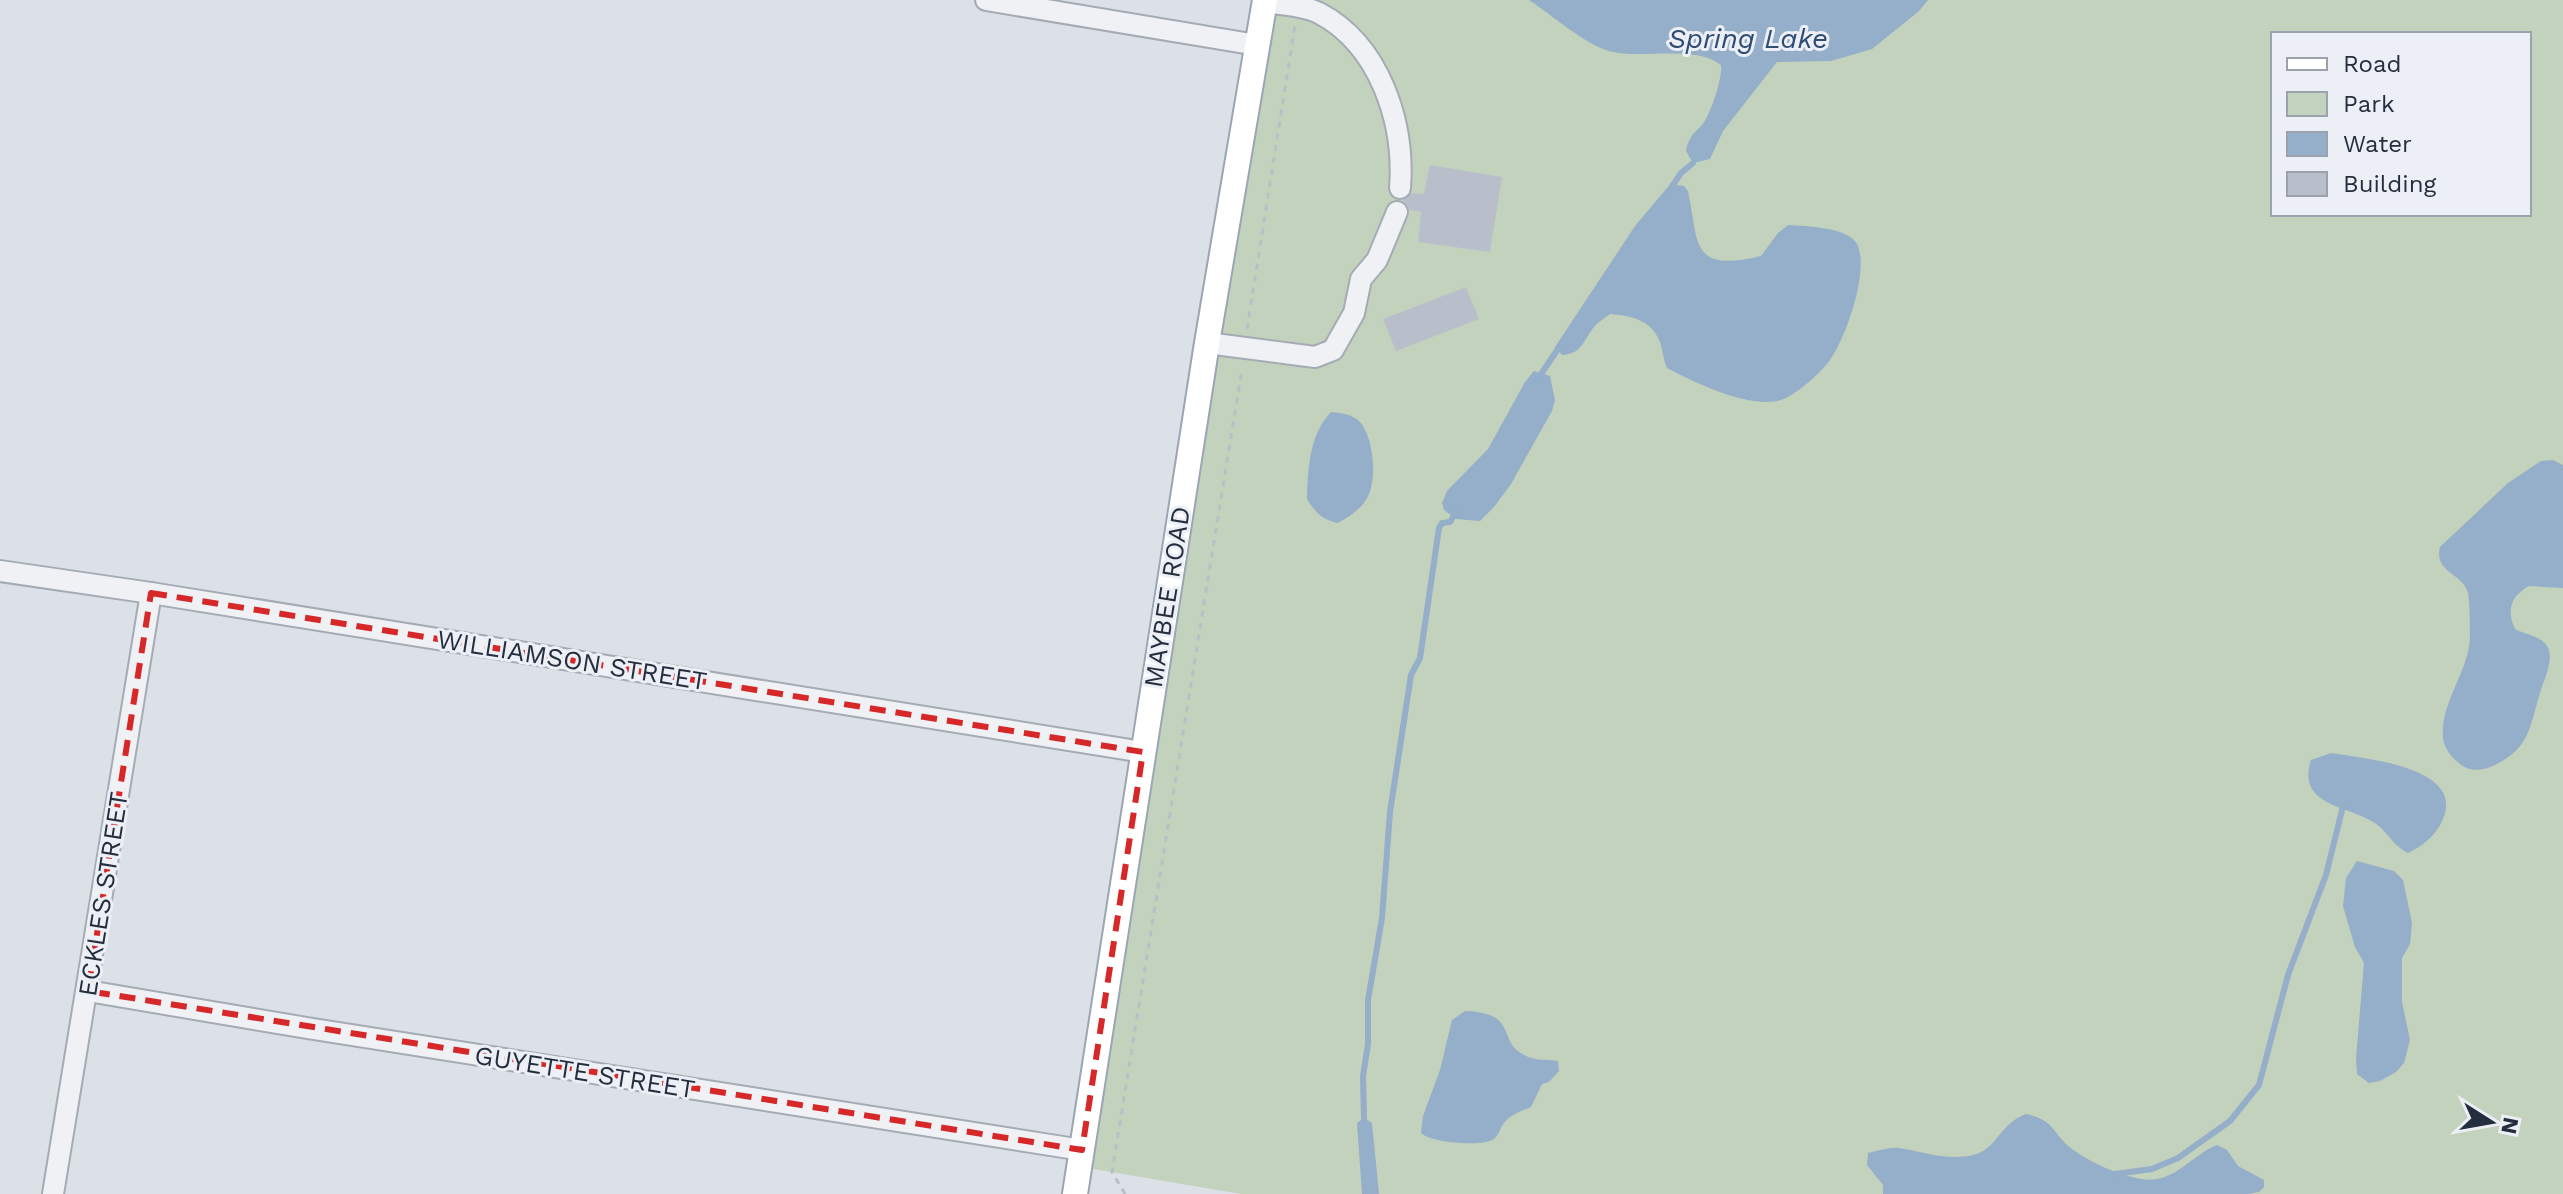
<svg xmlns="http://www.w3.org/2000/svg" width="2563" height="1194" font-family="'Work Sans',sans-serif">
	<rect width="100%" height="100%" fill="#dce1e7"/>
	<path fill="#c2d2bd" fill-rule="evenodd" d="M1266,0H2563V1194H1241L1082,1167ZM2273,34H2529V214H2273Z"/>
	<g fill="#95aec9">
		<path d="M1529,0H1928L1919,11L1872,49L1831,61L1777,62L1723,131L1710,159L1693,163L1686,151C1688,138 1694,133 1702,125C1710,116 1723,77 1721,65C1694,44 1642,60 1609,51C1583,43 1553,16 1529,0Z"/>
		<path d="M1678,185L1684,186L1688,191C1699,244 1690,273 1761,256L1778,233L1788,225C1805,226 1848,227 1857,244C1870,269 1846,338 1830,360C1821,373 1792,399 1777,401C1746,407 1695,383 1667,368C1663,359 1663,351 1660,342C1651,319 1631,316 1610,314C1605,318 1598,322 1594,327C1583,341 1582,354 1562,355L1555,347L1635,226L1667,188Z"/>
		<polygon points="1534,371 1550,376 1555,400 1552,411 1511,484 1494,507 1480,521 1456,519 1444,510 1442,503 1447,491 1488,449 1525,382"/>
		<path d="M1331,412C1341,413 1352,414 1360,422C1374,438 1378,482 1366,500C1360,510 1348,517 1338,523C1322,520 1315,512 1307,499C1308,469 1309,435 1331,412Z"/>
		<path d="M2553,460L2563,465V588L2529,586C2511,596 2506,610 2515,629C2524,634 2541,636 2547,646C2555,659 2544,679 2540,693C2529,729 2530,748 2493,766C2481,771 2469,772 2459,763C2451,757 2444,748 2443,738C2440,703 2468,673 2470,638C2470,630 2470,595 2467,590C2459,572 2434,572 2440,547L2508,483L2541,461Z"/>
		<path d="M2331,753C2361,758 2458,766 2445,813C2440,832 2425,845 2408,853C2392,845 2389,833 2375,823C2348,805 2296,806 2311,760Z"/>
		<polygon points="2357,861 2394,871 2403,880 2412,923 2410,944 2402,958 2402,1002 2410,1040 2404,1063 2396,1072 2380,1081 2369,1083 2357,1074 2356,1059 2364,963 2355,947 2343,906 2346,878"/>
		<path d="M1465,1011C1521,1013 1495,1042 1526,1056C1535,1061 1548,1059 1558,1061L1559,1071L1549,1082L1542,1084L1531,1107C1521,1111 1511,1114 1504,1123C1500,1128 1499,1135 1494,1139C1483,1147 1431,1143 1421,1133L1423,1116L1440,1070L1452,1020Z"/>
		<path d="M2026,1114C2051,1120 2050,1127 2065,1143C2082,1160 2134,1184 2157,1179C2180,1175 2196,1153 2217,1145L2227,1150L2238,1166L2264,1180V1187L2259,1192L2248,1194H1883V1185L1867,1165L1868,1153C1878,1151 1889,1147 1899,1148C1924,1152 1953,1163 1979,1153C1999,1144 2001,1123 2026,1114Z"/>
		<polygon points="1364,1118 1372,1123 1379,1194 1362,1194 1357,1123"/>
	</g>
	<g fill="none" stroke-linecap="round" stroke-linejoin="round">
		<g stroke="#95aec9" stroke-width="6">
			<polyline points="1669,191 1681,173 1693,163"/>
			<polyline points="1537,380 1562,343"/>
			<polyline points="1364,1118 1363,1076 1368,1044 1368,1000 1382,918 1390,812 1411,675 1420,658 1439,528 1442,523 1450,522 1456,512"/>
			<polyline points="2115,1174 2152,1169 2178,1158 2230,1121 2259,1085 2288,975 2326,875 2344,802"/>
		</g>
	</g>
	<g fill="#b9bfca">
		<polygon points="1430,165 1502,177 1490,252 1418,242 1421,212 1410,210 1403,200 1412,193 1424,194"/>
		<polygon points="1466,287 1479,319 1396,351 1383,319"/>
	</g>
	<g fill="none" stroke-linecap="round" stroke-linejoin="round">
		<defs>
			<g id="minor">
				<polyline points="986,0 1257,45"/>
				<path d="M1265,2C1282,5 1303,5 1319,13C1380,45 1405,123 1400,188"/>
				<polyline points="1207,343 1315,357 1333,350 1354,313 1361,279 1377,260 1397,212"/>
				<polyline points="0,571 151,593 1143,752"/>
				<polyline points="88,991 307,1028 1082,1150"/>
				<polyline points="53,1194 151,593"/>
			</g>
			<polyline id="major" points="1075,1194 1207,343 1265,0"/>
		</defs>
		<use href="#minor" stroke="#a5abb4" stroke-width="24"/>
		<use href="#major" stroke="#9ba5b3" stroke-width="28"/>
		<g stroke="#babec5" stroke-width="3" stroke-dasharray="6 6" stroke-linecap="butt">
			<polyline points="1247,329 1295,25"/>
			<polyline points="1125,1194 1112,1172 1242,369"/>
		</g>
		<use href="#minor" stroke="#eff1f5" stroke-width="20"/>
		<use href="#major" stroke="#fff" stroke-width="24"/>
	</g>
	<path fill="none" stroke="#d62828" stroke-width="6" stroke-dasharray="16 10" stroke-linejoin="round" d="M151,593L1143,752L1082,1150L88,991Z"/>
	<g text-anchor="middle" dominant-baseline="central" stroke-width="6" stroke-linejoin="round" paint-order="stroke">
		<g font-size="26" fill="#252e3e" stroke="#eceff5">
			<text transform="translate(1167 597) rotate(-81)">MAYBEE ROAD</text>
			<text transform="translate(572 660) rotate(9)">WILLIAMSON STREET</text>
			<text transform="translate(103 894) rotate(-81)">ECKLES STREET</text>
			<text transform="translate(585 1072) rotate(9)">GUYETTE STREET</text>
		</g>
		<g font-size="28" font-style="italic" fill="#2e4c74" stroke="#eceff5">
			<text x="1748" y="38">Spring Lake</text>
		</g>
	</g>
	<rect x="2271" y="32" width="260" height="184" fill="#eceff5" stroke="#9ca2ac" stroke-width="2"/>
	<rect x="2287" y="58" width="40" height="12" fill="#ffffff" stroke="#9ca2ac" stroke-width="2"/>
	<text x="2343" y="72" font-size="24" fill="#252e3e">Road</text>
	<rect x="2287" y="92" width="40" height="24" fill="#c2d2bd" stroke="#9ca2ac" stroke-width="2"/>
	<text x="2343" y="112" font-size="24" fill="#252e3e">Park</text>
	<rect x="2287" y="132" width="40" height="24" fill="#95aec9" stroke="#9ca2ac" stroke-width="2"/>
	<text x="2343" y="152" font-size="24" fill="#252e3e">Water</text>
	<rect x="2287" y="172" width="40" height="24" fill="#b9bfca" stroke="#9ca2ac" stroke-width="2"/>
	<text x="2343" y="192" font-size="24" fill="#252e3e">Building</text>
	<g transform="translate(2491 1122) rotate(101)" stroke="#eceff5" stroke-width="6" paint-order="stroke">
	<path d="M0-6L14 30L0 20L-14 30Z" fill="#252e3e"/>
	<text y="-12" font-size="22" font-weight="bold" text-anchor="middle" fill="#252e3e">N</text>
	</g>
</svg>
